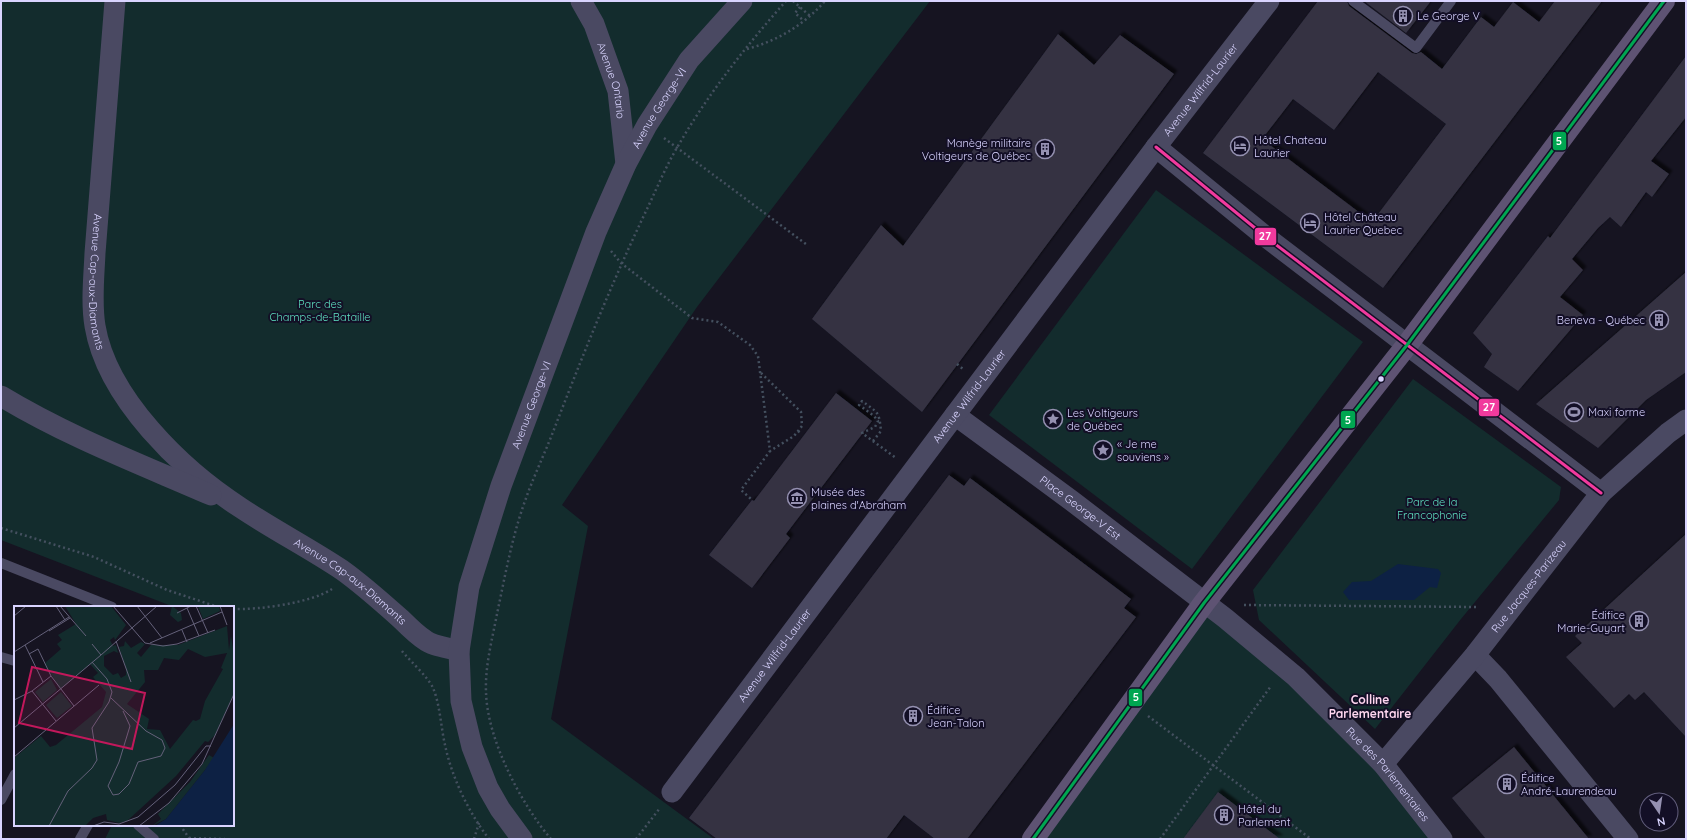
<svg xmlns="http://www.w3.org/2000/svg" width="1687" height="840" font-family="Quicksand,sans-serif">
	<defs>
		<filter id="shadow"><feDropShadow dx="3.5" dy="-3.5" stdDeviation="1" flood-color="#0009"/></filter>
	</defs>
	<rect width="100%" height="100%" fill="#161421"/>
	<g fill="#132c2d">
		<polygon points="1,1 930,1 697,307 562,505 588,526 551,719 714,839 105,839 112,825 233,825 233,607 174,607 1,540"/>
		<polygon points="1156,190 1363,342 1192,569 989,415"/>
		<polygon points="1413,379 1561,487 1559,500 1461,619 1375,729 1259,620 1253,590"/>
		<polygon points="1204,603 1283,670 1442,839 1033,839"/>
	</g>
	<polygon fill="#0d2144" points="1398,564 1438,569 1441,573 1437,588 1430,587 1414,600 1349,600 1343,592 1352,582 1371,581"/>
	<g fill="#343243" fill-rule="evenodd" filter="url(#shadow)">
		<path d="M1318,1H1347L1349,6L1412,53L1416,54L1421,52L1442,69L1481,17L1494,27L1513,2L1539,22L1555,1H1602L1383,288L1203,153ZM1378,72L1446,124L1372,222L1262,139L1293,99L1334,130Z"/>
		<polygon points="1364,1 1431,1 1406,33"/>
		<polygon points="1058,34 1094,65 1120,35 1174,74 922,412 812,319 881,225 903,246"/>
		<polygon points="1686,56 1686,117 1651,161 1669,174 1652,197 1646,192 1621,227 1610,217 1598,228 1572,259 1583,270 1560,297 1583,315 1518,391 1484,367 1492,354 1473,333 1548,236 1550,238"/>
		<polygon points="1686,272 1686,372 1646,400 1598,448 1536,404"/>
		<polygon points="836,393 872,421 786,534 790,538 752,588 709,555 752,500 754,501"/>
		<polygon points="949,475 964,486 970,478 1131,599 1124,608 1136,617 967,839 935,839 904,815 886,839 717,839 689,818"/>
		<polygon points="1686,534 1686,737 1644,692 1635,700 1629,694 1614,708 1566,657 1582,643 1575,636"/>
		<polygon points="1514,747 1589,839 1486,839 1452,798"/>
		<polygon points="1218,792 1280,839 1183,839"/>
	</g>
	<g fill="none" stroke-linecap="round" stroke-linejoin="round">
		<g stroke="#44505f" stroke-width="2.5" stroke-dasharray="2 3" stroke-linecap="butt">
			<polyline points="793,1 810,16"/>
			<polyline points="800,7 795,13 804,21"/>
			<path d="M747,49C777,41 804,25 825,1"/>
			<polyline points="664,138 806,244"/>
			<polyline points="611,251 621,263 692,318 718,322 750,345 758,356 770,451 741,490 751,499"/>
			<polyline points="957,364 963,369"/>
			<polyline points="761,373 801,412 802,426 794,436 770,451"/>
			<polyline points="798,431 802,434"/>
			<path d="M873,441L881,431C879,411 878,413 862,401L859,405L874,416L878,421L875,427L862,433L896,458"/>
			<polyline points="1,528 94,557 167,590 218,607"/>
			<polyline points="1244,605 1478,607"/>
			<path d="M233,609C258,610 311,603 332,589"/>
			<path d="M402,651C409,660 429,678 433,688C440,704 441,728 445,745C452,778 469,813 489,839"/>
			<polyline points="1148,716 1311,839"/>
			<polyline points="180,825 189,838"/>
			<polyline points="189,838 225,839"/>
			<polyline points="474,839 479,823"/>
			<path d="M551,839C521,804 487,739 486,692C485,666 492,640 497,614C505,576 512,537 525,501C533,478 544,455 553,432C582,357 612,282 647,209C657,188 666,166 678,146C708,94 746,46 786,1"/>
			<polyline points="636,839 660,808"/>
			<polyline points="1160,839 1271,686"/>
		</g>
		<g stroke="#4a4962" stroke-width="10">
			<polyline points="1353,1 1416,48 1451,1"/>
			<polyline points="1,563 112,607"/>
			<polyline points="1,657 15,661"/>
			<polyline points="1,800 15,774"/>
			<polyline points="138,825 154,839"/>
			<polyline points="80,839 88,825"/>
		</g>
		<g stroke="#4a4962" stroke-width="21">
			<path id="s1" d="M115,1L95,253C94,277 91,302 95,326C107,398 182,470 241,508C274,530 309,548 342,570C363,585 383,603 402,620C409,627 417,635 425,640C432,646 450,648 459,651"/>
			<path id="s2" d="M581,1L594,24L618,91L626,164"/>
			<polyline points="1156,147 1266,237 1601,493"/>
			<path d="M1,396C67,436 140,464 211,495"/>
			<path id="s3" d="M955,415L1072,501L1225,618L1296,677L1383,764L1442,839"/>
			<polyline points="1475,655 1498,679 1628,839"/>
			<path id="s4" d="M1383,764L1475,655L1601,493L1668,433L1686,420"/>
			<path id="s5" d="M672,792L1156,147L1269,1"/>
			<path id="s6" d="M522,839L500,809L488,788L472,747L461,701L459,651L469,587L501,486L596,232L626,164L647,125L689,60L742,1"/>
		</g>
		<polyline stroke="#5e5373" stroke-width="22" points="1033,839 1204,603 1407,345 1664,1"/>
		<defs>
			<polyline id="bus-1" points="1156,147 1266,237 1601,493"/>
			<polyline id="bus-2" points="1033,839 1204,603 1407,345 1664,1"/>
		</defs>
		<use href="#bus-1" stroke="#130f26" stroke-width="6"/>
		<use href="#bus-2" stroke="#130f26" stroke-width="6"/>
		<use href="#bus-1" stroke="#f13a9d" stroke-width="3"/>
		<use href="#bus-2" stroke="#00a651" stroke-width="3"/>
	</g>
	<defs>
		<symbol id="building-ring" viewBox="-11 -11 22 22"><circle r="9.5" fill="#130f26" stroke="#9591b1" stroke-width="1.5"/><path d="M-4-6H4V6H1V3H-1V6H-4ZM-2.5-4.3h1.7v1.8h-1.7ZM.8-4.3h1.7v1.8H.8ZM-2.5-1h1.7V.8h-1.7ZM.8-1h1.7V.8H.8Z" fill="#9591b1"/></symbol>
		<symbol id="hotel-ring" viewBox="-11 -11 22 22"><circle r="9.5" fill="#130f26" stroke="#9591b1" stroke-width="1.5"/><path d="M-6-4.5h1.5V1H6V5H4.5V3h-9V5H-6ZM-4 0a1.8 1.8 0 1 1 3.6 0ZM.5 0V-2.5h3Q6-2.5 6 0Z" fill="#9591b1"/></symbol>
		<symbol id="stadium-ring" viewBox="-11 -11 22 22"><circle r="9.5" fill="#130f26" stroke="#9591b1" stroke-width="1.5"/><path d="M0-5a6.5 5 0 1 0 0 10a6.5 5 0 1 0 0-10ZM-3.5-1.8h7v3.6h-7Z" fill="#9591b1"/></symbol>
		<symbol id="sight-ring" viewBox="-11 -11 22 22"><circle r="9.5" fill="#130f26" stroke="#9591b1" stroke-width="1.5"/><path d="M0-6L1.8-2.2L6-1.7L2.9 1.2L3.7 5.4L0 3.3L-3.7 5.4L-2.9 1.2L-6-1.7L-1.8-2.2Z" fill="#9591b1"/></symbol>
		<symbol id="museum-ring" viewBox="-11 -11 22 22"><circle r="9.5" fill="#130f26" stroke="#9591b1" stroke-width="1.5"/><path d="M0-6L6-3V-2H-6V-3ZM-5-1h2V3h-2ZM-1-1h2V3h-2ZM3-1h2V3H3ZM-6 4H6V6H-6Z" fill="#9591b1"/></symbol>
	</defs>
	<g fill-rule="evenodd">
		<use href="#building-ring" x="1392" y="5" width="22" height="22"/>
		<use href="#hotel-ring" x="1229" y="135" width="22" height="22"/>
		<use href="#building-ring" x="1034" y="138" width="22" height="22"/>
		<use href="#hotel-ring" x="1299" y="212" width="22" height="22"/>
		<use href="#building-ring" x="1648" y="309" width="22" height="22"/>
		<use href="#stadium-ring" x="1563" y="401" width="22" height="22"/>
		<use href="#sight-ring" x="1042" y="408" width="22" height="22"/>
		<use href="#sight-ring" x="1092" y="439" width="22" height="22"/>
		<use href="#museum-ring" x="786" y="487" width="22" height="22"/>
		<use href="#building-ring" x="1628" y="610" width="22" height="22"/>
		<use href="#building-ring" x="902" y="705" width="22" height="22"/>
		<use href="#building-ring" x="1496" y="773" width="22" height="22"/>
		<use href="#building-ring" x="1213" y="804" width="22" height="22"/>
	</g>
	<circle fill="#d9d4ff" stroke="#130f26" stroke-width="1.5" cx="1381" cy="379" r="3.5"/>
	<g text-anchor="middle" dominant-baseline="central" stroke-width="4" stroke-linejoin="round" paint-order="stroke">
		<g font-size="11" fill="#d9d4ff" stroke="#130f26" text-anchor="start">
			<text x="1417" y="16">Le George V</text>
			<text x="1254" y="140">Hôtel Chateau<tspan x="1254" dy="13">Laurier</tspan></text>
			<text x="1031" y="143" text-anchor="end">Manège militaire<tspan x="1031" dy="13">Voltigeurs de Québec</tspan></text>
			<text x="1324" y="217">Hôtel Château<tspan x="1324" dy="13">Laurier Quebec</tspan></text>
			<text x="1645" y="320" text-anchor="end">Beneva - Québec</text>
			<text x="1588" y="412">Maxi forme</text>
			<text x="1067" y="413">Les Voltigeurs<tspan x="1067" dy="13">de Québec</tspan></text>
			<text x="1117" y="444">« Je me<tspan x="1117" dy="13">souviens »</tspan></text>
			<text x="811" y="492">Musée des<tspan x="811" dy="13">plaines d'Abraham</tspan></text>
			<text x="1625" y="615" text-anchor="end">Édifice<tspan x="1625" dy="13">Marie-Guyart</tspan></text>
			<text x="927" y="710">Édifice<tspan x="927" dy="13">Jean-Talon</tspan></text>
			<text x="1521" y="778">Édifice<tspan x="1521" dy="13">André-Laurendeau</tspan></text>
			<text x="1238" y="809">Hôtel du<tspan x="1238" dy="13">Parlement</tspan></text>
		</g>
		<g font-size="11" fill="#d9d4ff" stroke="#130f26">
			<text stroke="none"><textPath href="#s2" startOffset="86">Avenue Ontario</textPath></text>
			<text stroke="none"><textPath href="#s5" startOffset="879">Avenue Wilfrid-Laurier</textPath></text>
			<text stroke="none"><textPath href="#s6" startOffset="784">Avenue George-VI</textPath></text>
			<text stroke="none"><textPath href="#s1" startOffset="282">Avenue Cap-aux-Diamants</textPath></text>
			<text stroke="none"><textPath href="#s5" startOffset="495">Avenue Wilfrid-Laurier</textPath></text>
			<text stroke="none"><textPath href="#s6" startOffset="460">Avenue George-VI</textPath></text>
			<text stroke="none"><textPath href="#s3" startOffset="156">Place George-V Est</textPath></text>
			<text stroke="none"><textPath href="#s1" startOffset="697">Avenue Cap-aux-Diamants</textPath></text>
			<text stroke="none"><textPath href="#s4" startOffset="230">Rue Jacques-Parizeau</textPath></text>
			<text stroke="none"><textPath href="#s5" startOffset="171">Avenue Wilfrid-Laurier</textPath></text>
			<text stroke="none"><textPath href="#s3" startOffset="564">Rue des Parlementaires</textPath></text>
		</g>
		<g font-size="11" fill="#5fe0c0" stroke="#130f26">
			<text x="320" y="304">Parc des<tspan x="320" dy="13">Champs-de-Bataille</tspan></text>
			<text x="1432" y="502">Parc de la<tspan x="1432" dy="13">Francophonie</tspan></text>
		</g>
		<g font-size="12" font-weight="bold" fill="#ffd6f0" stroke="#130f26">
			<text x="1370" y="699">Colline<tspan x="1370" dy="14">Parlementaire</tspan></text>
		</g>
	</g>
	<g transform="translate(14 606)">
		<rect width="220" height="220" fill="#161421"/>
		<path d="M51,0H97L112,19L101,34L100,31L96,34L99,40L102,39L104,47L100,45L90,50V60L99,69L104,67L107,72L112,69V63L105,41L110,40L111,35L117,42L127,36L131,38L123,47L127,51L137,39H164L213,20L215,44L217,30L220,48V88L201,129L194,136L191,135L162,170L113,215L105,217L93,214L92,208L79,212L71,220H0V152L27,130L36,141L42,139L88,101L92,86L79,71L84,67L76,58L46,84L31,57L47,43L43,38L48,34L44,29L62,18ZM174,43L191,51L213,47L207,62L209,63L191,95L186,113L182,115L179,114L156,143L146,124L133,123L135,113L113,98L131,76L130,64H144L150,52L165,54ZM158,0L167,7L168,14L164,16L156,9ZM184,0H205L206,5L189,13ZM37,73L43,84L29,96L21,86ZM47,86L58,100L43,112L32,99ZM195,149L200,152L191,164L152,213L138,220L147,213L144,208L176,176Z" fill="#132c2d" fill-rule="evenodd"/>
		<path d="M220,118V220H141L152,213L191,164Z" fill="#0d2144"/>
		<path fill="none" stroke="#64617a" stroke-width="1" d="M42,0L51,14M46,0L72,30M99,0L131,37L149,40L163,38L201,24M123,0L148,32M182,0L194,27M206,0L213,19M173,2L185,30M163,7L177,0M0,10L12,0M168,24L173,36M35,25L56,12M102,35L117,76M136,37L208,6M11,39L29,76M0,46L55,11M15,48L24,43L37,70L60,100M87,49L143,0M18,85L42,115M97,92L132,125L148,134L151,142L147,150L124,156L115,178L105,188L99,189L94,180L105,156L116,120L109,105M0,94L18,85L37,70M0,122L87,49L78,38M0,151L85,79M35,220L54,185L78,162L83,154L78,122L95,96L98,86L93,73L78,56M79,220L90,216L105,218L124,211L161,179L192,140H197M125,220L155,197L188,158L220,88"/>
		<path fill="#c2185b" fill-opacity="0.15" stroke="#c2185b" stroke-width="2" d="M18,61L131,87L118,143L5,117Z"/>
		<rect width="220" height="220" fill="none" stroke="#d9d4ff" stroke-width="2"/>
	</g>
	<g stroke="#130f26" stroke-width="1.5">
		<rect x="1552" y="131" width="15" height="20" rx="4" fill="#00a651"/>
		<rect x="1254" y="227" width="23" height="19" rx="4" fill="#f13a9d"/>
		<rect x="1478" y="398" width="22" height="19" rx="4" fill="#f13a9d"/>
		<rect x="1340" y="410" width="16" height="19" rx="4" fill="#00a651"/>
		<rect x="1128" y="688" width="15" height="19" rx="4" fill="#00a651"/>
	</g>
	<g font-size="11" text-anchor="middle" font-weight="bold" fill="#fff">
		<text x="1559" y="145">5</text>
		<text x="1265" y="240">27</text>
		<text x="1489" y="411">27</text>
		<text x="1348" y="424">5</text>
		<text x="1136" y="701">5</text>
	</g>
	<rect width="1687" height="840" fill="none" stroke="#d9d4ff" stroke-width="4"/>
	<g transform="translate(1659 812) rotate(167)"><circle r="19" fill="#130f26" stroke="#625e7d"/>
	<path d="M0-3L7 15L0 10L-7 15Z" fill="#9591b1"/>
	<text y="-6" font-size="11" font-weight="bold" text-anchor="middle" fill="#d9d4ff">N</text>
	</g>
</svg>
